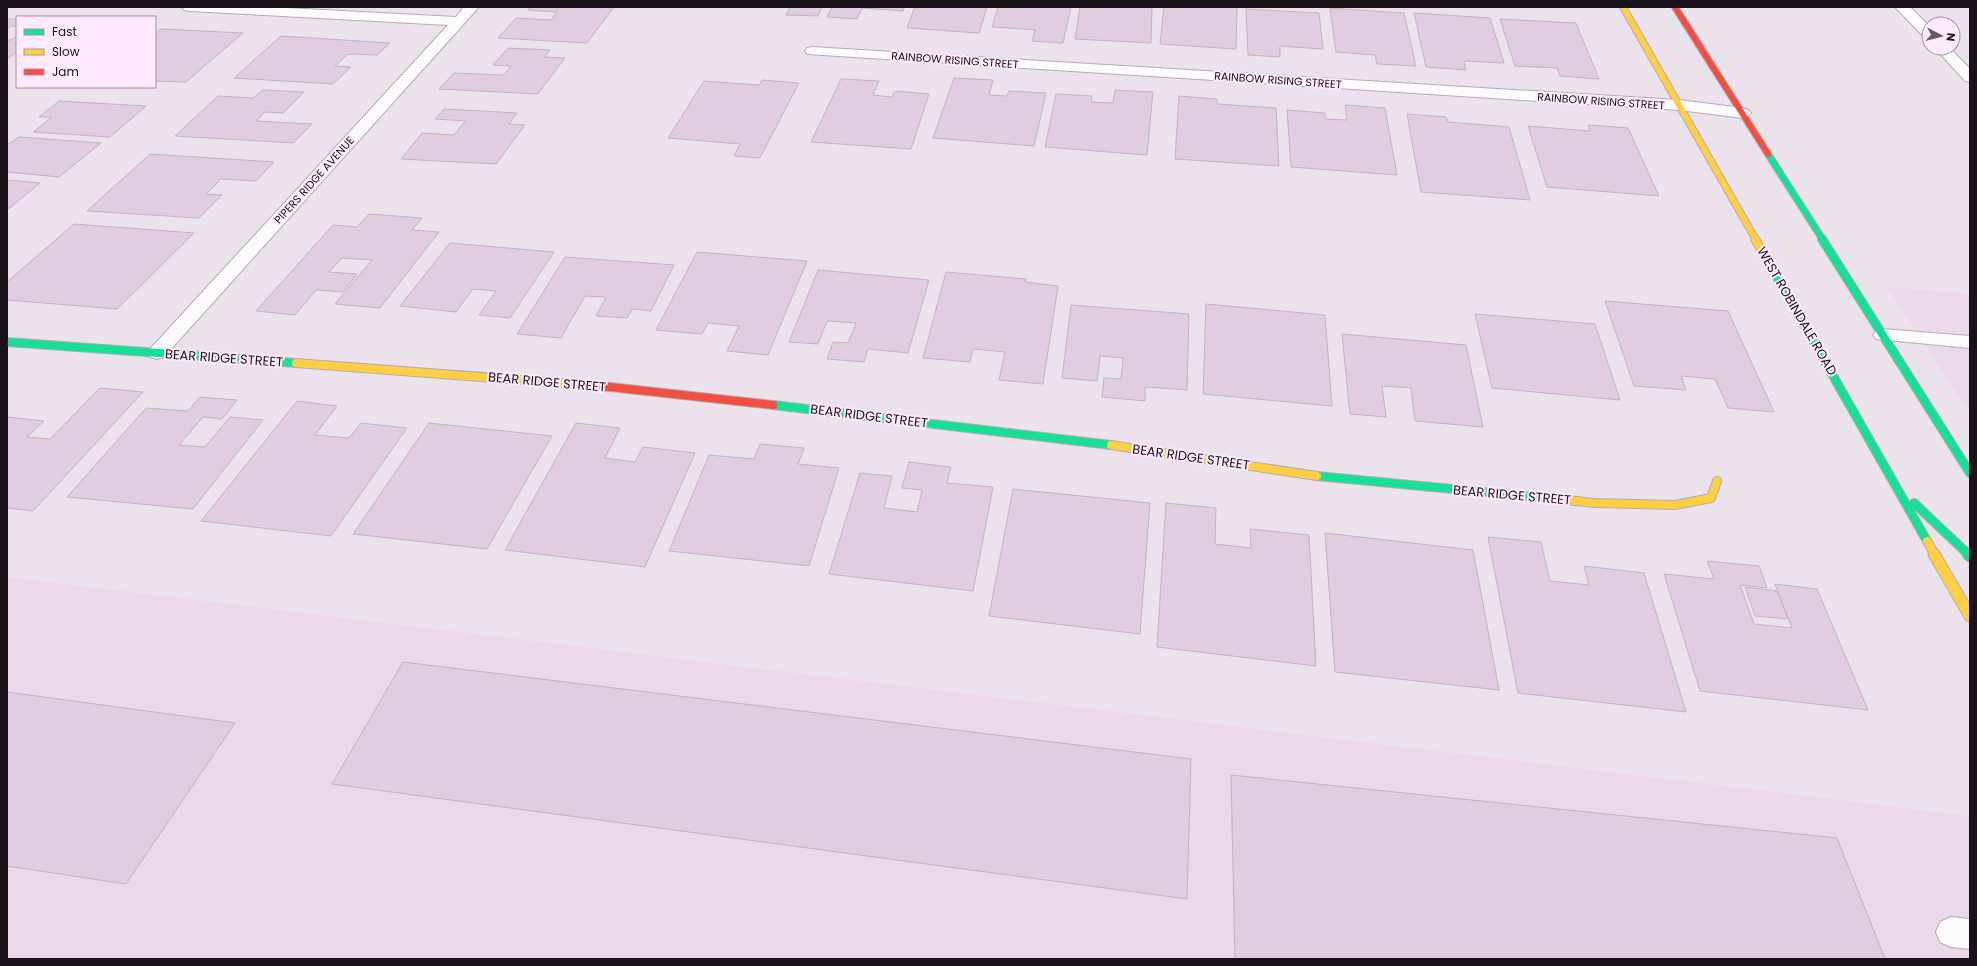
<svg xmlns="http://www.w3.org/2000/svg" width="1977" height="966" font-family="Poppins,sans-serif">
	<rect width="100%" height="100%" fill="#ece2ec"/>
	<g fill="#ebd8e9">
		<polygon points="1887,287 1970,294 1970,412"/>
		<polygon points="7,577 1970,816 1970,959 7,959"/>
	</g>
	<g fill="#e0cddf" stroke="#bdb5bd">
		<polygon points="530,7 614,7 587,43 498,38 516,18 551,20 557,12 528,10"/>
		<polygon points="790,7 822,7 818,16 786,15"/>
		<polygon points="832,7 904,7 903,11 862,8 857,19 827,17"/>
		<polygon points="915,7 987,7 979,33 907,28"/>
		<polygon points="998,7 1071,7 1063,43 1032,41 1035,30 992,27"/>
		<polygon points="1080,7 1152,7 1151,43 1075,39"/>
		<polygon points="1164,7 1237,7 1236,49 1160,44"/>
		<polygon points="1330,8 1404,13 1416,66 1377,64 1375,55 1336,52"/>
		<polygon points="1246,9 1319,13 1323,49 1280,46 1280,57 1248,55"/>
		<polygon points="1414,13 1490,18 1504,63 1464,61 1466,70 1426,67"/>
		<polygon points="7,19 17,19 17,26 11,26 7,29"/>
		<polygon points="1500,19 1576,23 1599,79 1560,76 1557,68 1515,66"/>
		<polygon points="161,29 243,33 186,82 155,81 155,34"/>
		<polygon points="17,36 17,52 7,59 7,40 11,40"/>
		<polygon points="281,36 390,43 377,55 348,54 335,66 351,67 333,84 234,78"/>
		<polygon points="508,48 550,50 544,57 565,58 538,94 439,89 454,73 504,75 511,66 493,65"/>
		<polygon points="954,78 993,80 989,95 1007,96 1009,91 1046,93 1034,146 933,138"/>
		<polygon points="841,79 879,81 873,95 892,97 895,91 929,94 911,149 811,142"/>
		<polygon points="762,80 799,83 760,158 734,156 740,144 668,138 704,81 759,85"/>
		<polygon points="263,90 304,92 283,113 265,112 256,121 312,124 293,143 175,136 218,96 253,98"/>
		<polygon points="1115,90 1153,92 1147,155 1045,147 1056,94 1092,96 1091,102 1113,103"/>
		<polygon points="1179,96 1217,99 1217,104 1276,108 1279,166 1175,159"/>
		<polygon points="59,101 146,106 110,137 33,132 52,117 39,117"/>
		<polygon points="1345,105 1385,108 1397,175 1291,167 1287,110 1325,113 1325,119 1347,120"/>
		<polygon points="444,109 517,113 509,124 525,125 496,164 401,159 422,133 454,135 465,121 435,119"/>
		<polygon points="1407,114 1446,117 1448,122 1509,127 1530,200 1421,192"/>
		<polygon points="1588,125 1628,128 1659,196 1547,187 1528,126 1590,131"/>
		<polygon points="19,137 101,143 59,177 7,172 7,145"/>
		<polygon points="150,154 274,162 256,181 221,179 206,194 222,195 199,218 87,211"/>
		<polygon points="7,180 40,183 7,210"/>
		<polygon points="369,214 422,218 412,230 439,232 380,308 335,304 372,260 342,258 329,272 357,274 343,292 316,290 295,315 256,311 333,225 357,227"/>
		<polygon points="74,224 194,233 117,309 7,300 7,282"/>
		<polygon points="450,243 554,252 510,318 479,315 496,291 473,289 456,312 400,306"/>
		<polygon points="697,252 807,261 768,355 727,351 739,326 708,323 702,334 656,330"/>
		<polygon points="565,257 674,265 651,311 632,309 627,318 596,316 606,297 585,296 561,338 517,334"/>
		<polygon points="818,270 929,280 908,353 868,349 864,362 827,359 833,342 848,343 856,323 827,321 818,344 789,342"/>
		<polygon points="946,272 1026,279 1025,282 1058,286 1043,384 999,380 1005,352 973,349 970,362 923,358"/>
		<polygon points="1605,301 1728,311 1774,412 1728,408 1715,379 1681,376 1686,390 1634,386"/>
		<polygon points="1206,304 1325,315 1332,406 1203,394"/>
		<polygon points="1071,305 1189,314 1187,390 1145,387 1145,401 1102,397 1104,378 1121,379 1123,358 1100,356 1097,381 1062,378"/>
		<polygon points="1475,314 1595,324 1620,400 1492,388"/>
		<polygon points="1342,334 1466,345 1483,427 1415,421 1411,388 1382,386 1386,417 1350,414"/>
		<polygon points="100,388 143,392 33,511 7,508 7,417 44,421 27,437 50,439"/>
		<polygon points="200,397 237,400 222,419 203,417 179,445 205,447 230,417 263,420 193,509 67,497 146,408 188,411"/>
		<polygon points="297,401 337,406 315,435 349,438 361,423 407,428 331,536 201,521"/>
		<polygon points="429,423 552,436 487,549 353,534"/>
		<polygon points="576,423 620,428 605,458 635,462 643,447 695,453 645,567 505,550"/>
		<polygon points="760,444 804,448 798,464 839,468 809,566 669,551 709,455 754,459"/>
		<polygon points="909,462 951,467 947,483 993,487 973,591 829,574 860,473 892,476 884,508 917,512 922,490 902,488"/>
		<polygon points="1013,489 1150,503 1140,634 989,616"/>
		<polygon points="1166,503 1216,508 1215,544 1251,548 1250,529 1309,535 1316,666 1157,647"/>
		<polygon points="1325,533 1473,550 1499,690 1335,672"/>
		<polygon points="1488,537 1541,542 1550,581 1589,585 1584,566 1644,573 1686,712 1518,693"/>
		<polygon points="1707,561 1759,566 1767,588 1740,585 1754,624 1792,628 1775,584 1817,589 1868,710 1700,691 1664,574 1714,579"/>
		<polygon points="1745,587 1777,591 1788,619 1755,616"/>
		<polygon points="403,662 1191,759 1187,899 332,784"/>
		<polygon points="7,692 235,723 126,884 7,866"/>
		<polygon points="1231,775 1837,838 1885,959 1235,959"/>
	</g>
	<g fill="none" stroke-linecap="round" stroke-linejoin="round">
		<defs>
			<g id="lane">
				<polygon points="1883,329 1970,336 1970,348 1876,339 1873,335 1876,331"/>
				<polygon points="1951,917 1970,919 1970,949 1951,947 1940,942 1936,932 1940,922"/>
			</g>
			<g id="street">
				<polygon points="182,7 268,7 456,17 464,7 479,7 164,357 157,359 150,357 147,353 150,349 448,25 189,11 184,10"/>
				<polygon points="1895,7 1910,7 1929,26 1929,38 1924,37"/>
				<polygon points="812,47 1679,100 1743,108 1748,110 1751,113 1748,116 1743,118 1679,110 807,54 805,51 807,48"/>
				<polygon points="1935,48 1950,48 1970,69 1970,82 1965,81"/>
			</g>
			<polyline id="fast-far2" points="1768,154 1823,240"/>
			<g id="fast-far1">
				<polyline points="1822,239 1970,473"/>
				<polyline points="1766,258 1927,541"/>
				<polyline points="7,342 296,363"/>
				<polyline points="773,405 1111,445"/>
				<polyline points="1317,476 1547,498"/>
				<polyline points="1914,503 1969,555"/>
			</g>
			<polyline id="fast" points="1968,554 1970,556"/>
			<polyline id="slow-far2" points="1623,7 1756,240"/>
			<g id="slow-far1">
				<polyline points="1755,239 1766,258"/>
				<polyline points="296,363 601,386"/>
				<polyline points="1111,445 1317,476"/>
				<polyline points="1547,498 1595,503 1675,505 1711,498 1717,481"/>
				<polyline points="1927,541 1935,555"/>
			</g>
			<polyline id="slow" points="1934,554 1970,616"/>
			<polyline id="jam-far1" points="1675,7 1768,154"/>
			<polyline id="jam" points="601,386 773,405"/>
		</defs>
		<use href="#lane" stroke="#b3abb3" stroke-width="2"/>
		<use href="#street" stroke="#b3abb3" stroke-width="2"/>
		<use href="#fast-far2" stroke="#b3abb3" stroke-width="8"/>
		<use href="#fast-far1" stroke="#b3abb3" stroke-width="10"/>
		<use href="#fast" stroke="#b3abb3" stroke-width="13"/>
		<use href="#slow-far2" stroke="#b3abb3" stroke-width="8"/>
		<use href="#slow-far1" stroke="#b3abb3" stroke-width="10"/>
		<use href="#slow" stroke="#b3abb3" stroke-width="13"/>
		<use href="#jam-far1" stroke="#b3abb3" stroke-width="8"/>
		<use href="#jam" stroke="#b3abb3" stroke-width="10"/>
		<use href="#lane" fill="#fcfbfc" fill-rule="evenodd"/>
		<use href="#street" fill="#fcfbfc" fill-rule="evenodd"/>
		<use href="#fast-far2" stroke="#16e098" stroke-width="6"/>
		<use href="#fast-far1" stroke="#16e098" stroke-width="8"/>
		<use href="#fast" stroke="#16e098" stroke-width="11"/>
		<use href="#slow-far2" stroke="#ffcf43" stroke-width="6"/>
		<use href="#slow-far1" stroke="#ffcf43" stroke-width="8"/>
		<use href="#slow" stroke="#ffcf43" stroke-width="11"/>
		<use href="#jam-far1" stroke="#f24e42" stroke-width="6"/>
		<use href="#jam" stroke="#f24e42" stroke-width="8"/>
	</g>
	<g text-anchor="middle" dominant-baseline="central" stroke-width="4" stroke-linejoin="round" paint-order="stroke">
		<g font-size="11" fill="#191218" stroke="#ffeafd">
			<text transform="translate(955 60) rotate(4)">RAINBOW RISING STREET</text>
			<text transform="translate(1278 80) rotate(4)">RAINBOW RISING STREET</text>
			<text transform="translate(1601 101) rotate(4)">RAINBOW RISING STREET</text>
			<text transform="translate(314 180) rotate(-48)">PIPERS RIDGE AVENUE</text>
		</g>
		<g font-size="13" fill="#191218" stroke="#ffeafd">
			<text transform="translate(1797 311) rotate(60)">WEST ROBINDALE ROAD</text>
			<text transform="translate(224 358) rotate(4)">BEAR RIDGE STREET</text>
			<text transform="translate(547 382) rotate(5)">BEAR RIDGE STREET</text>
			<text transform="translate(869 416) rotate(7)">BEAR RIDGE STREET</text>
			<text transform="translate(1191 457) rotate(8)">BEAR RIDGE STREET</text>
			<text transform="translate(1512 495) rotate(5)">BEAR RIDGE STREET</text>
		</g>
	</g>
	<rect width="1977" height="966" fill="none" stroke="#191218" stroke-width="16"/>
	<rect x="16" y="16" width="140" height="72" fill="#ffeafd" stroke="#a394a1"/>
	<rect x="24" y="29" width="20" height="6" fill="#16e098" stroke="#a394a1"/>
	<text x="52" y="36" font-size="12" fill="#191218">Fast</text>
	<rect x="24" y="49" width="20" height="6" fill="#ffcf43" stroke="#a394a1"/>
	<text x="52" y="56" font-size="12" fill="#191218">Slow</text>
	<rect x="24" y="69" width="20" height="6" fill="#f24e42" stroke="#a394a1"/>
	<text x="52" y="76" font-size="12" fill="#191218">Jam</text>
	<g transform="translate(1941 36) rotate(97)"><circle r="19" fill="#ffeafd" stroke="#a394a1"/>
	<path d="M0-3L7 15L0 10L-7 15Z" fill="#635b62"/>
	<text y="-6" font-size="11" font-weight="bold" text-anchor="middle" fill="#191218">N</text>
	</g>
</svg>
